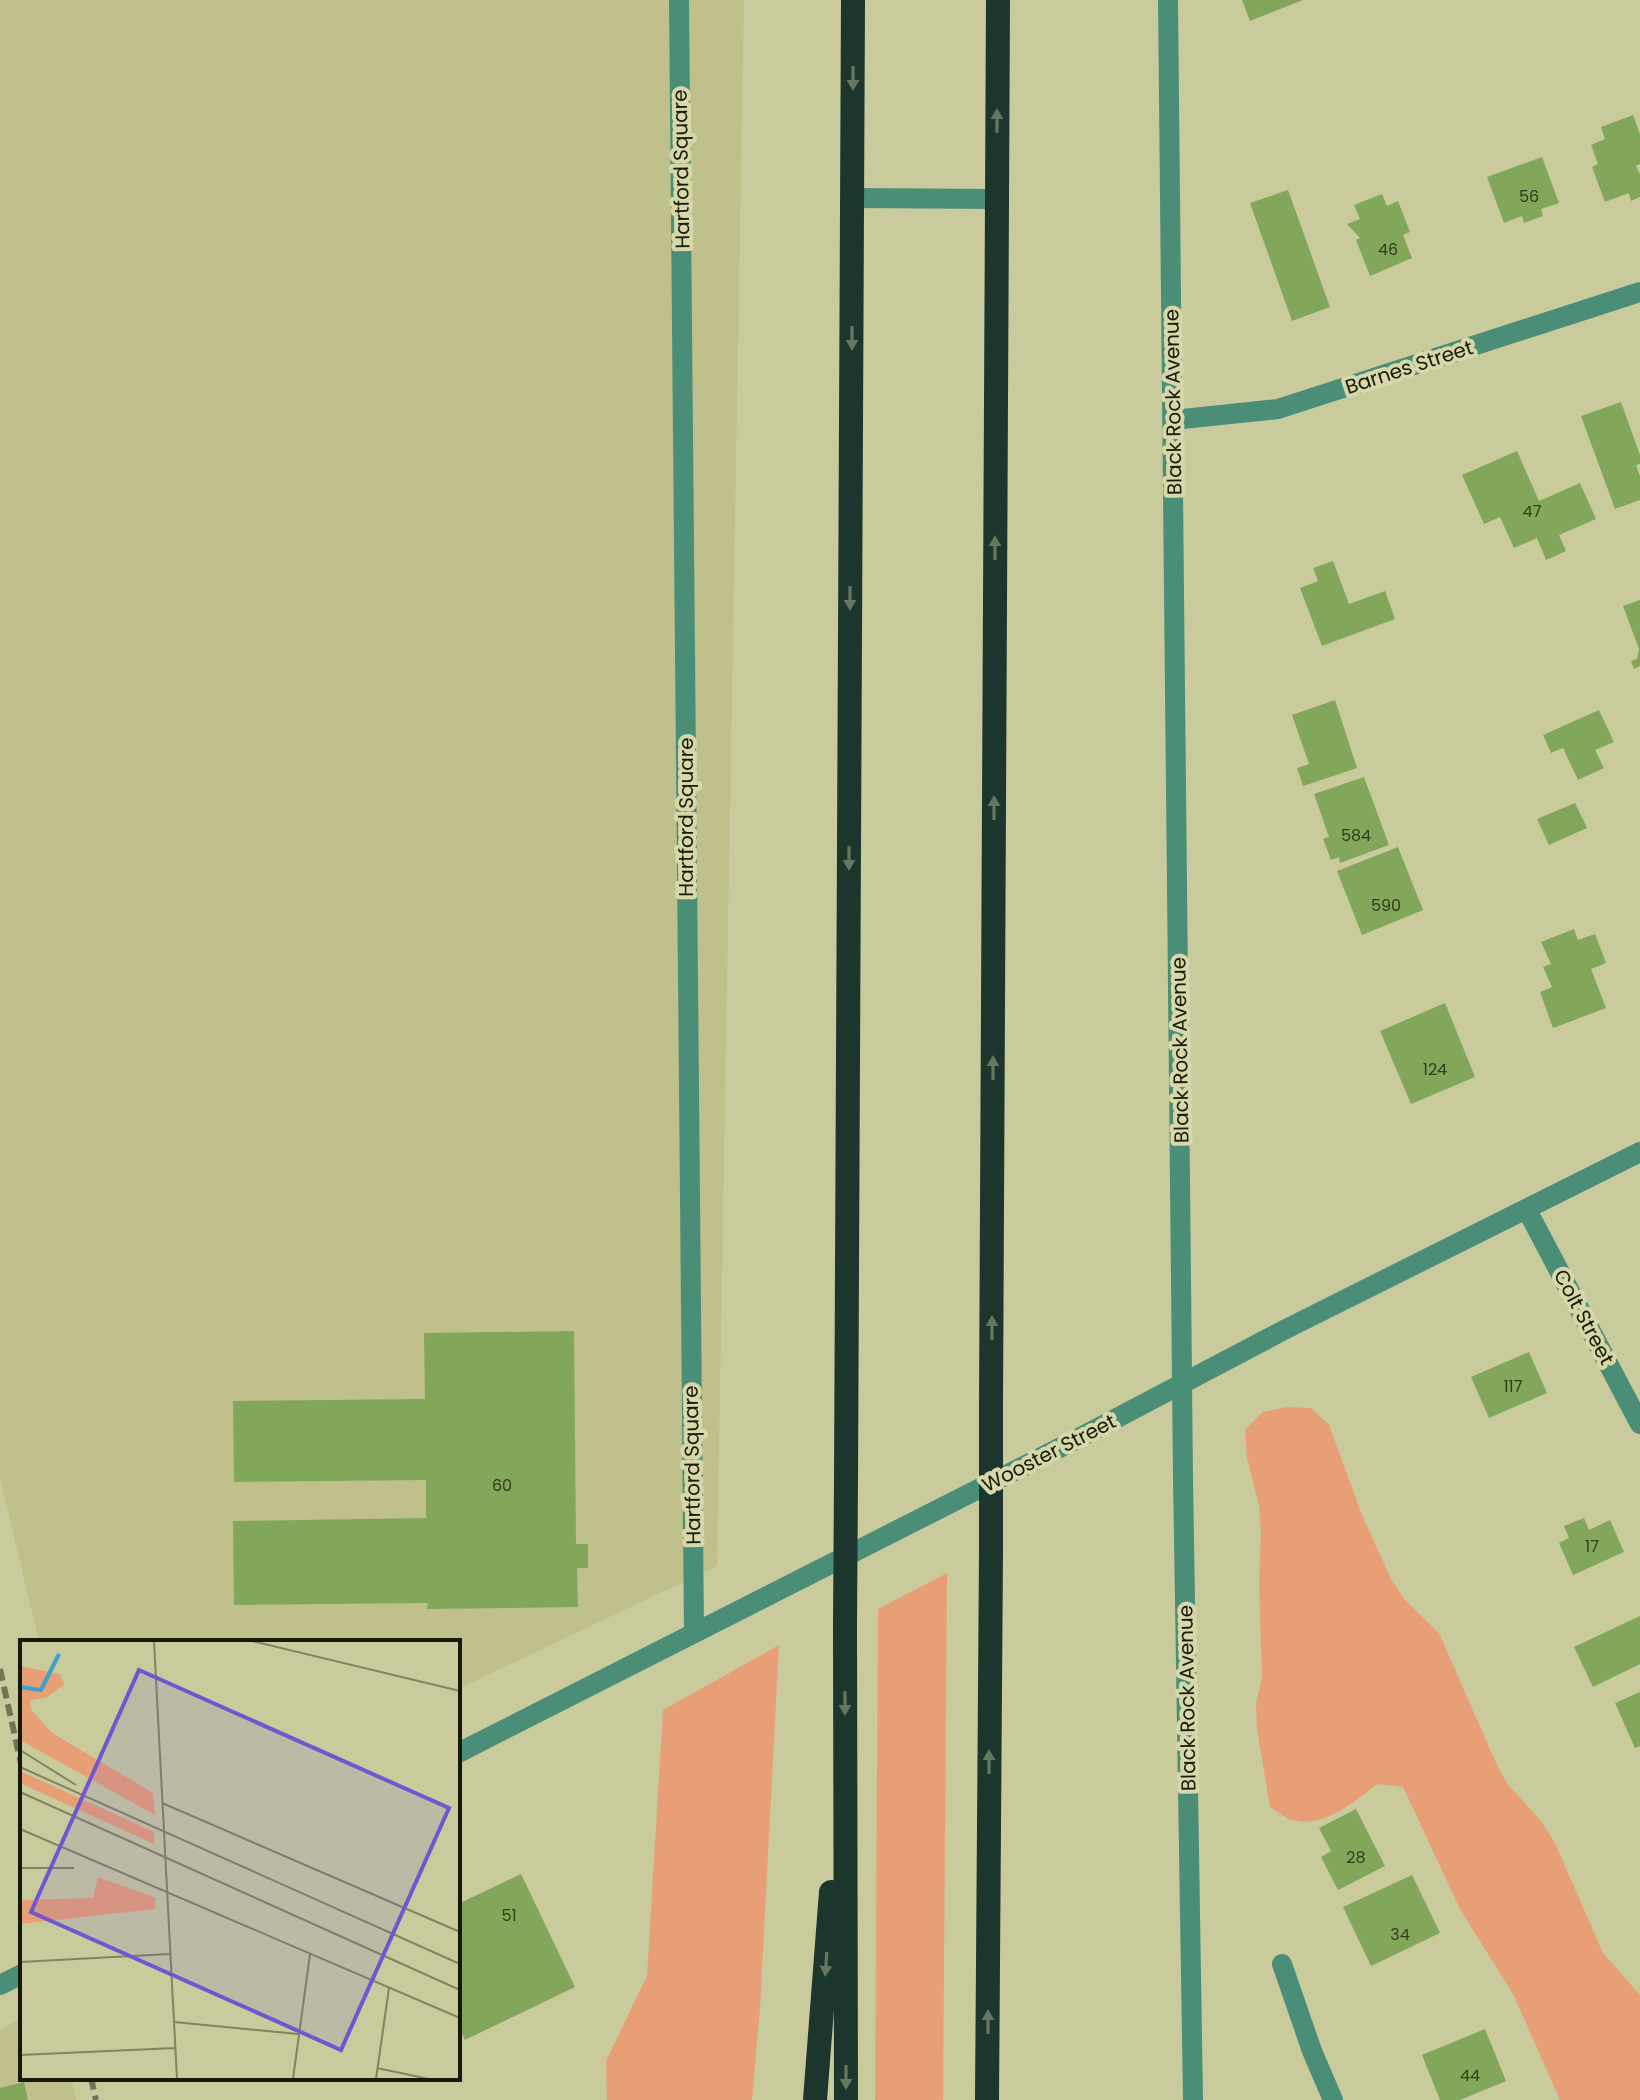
<svg xmlns="http://www.w3.org/2000/svg" width="1640" height="2100" font-family="Poppins,sans-serif">
	<rect width="100%" height="100%" fill="#c9cb9d"/>
	<g fill="#bfc08b">
		<polygon points="0,0 744,0 717,1566 458,1689 458,1642 39,1642 0,1478"/>
		<polygon points="22,2018 22,2078 71,2078 76,2100 0,2100 0,2030"/>
	</g>
	<g fill="#e99f76">
		<path d="M1287,1407L1311,1408L1329,1425L1362,1515L1391,1579L1404,1599L1439,1633L1497,1765L1508,1785L1542,1822L1555,1843L1603,1953L1640,1995V2100H1560L1513,1994L1460,1909L1403,1787L1378,1784C1354,1801 1324,1829 1292,1820C1285,1818 1277,1811 1270,1807L1257,1729L1256,1704L1262,1678L1259,1582L1261,1532L1259,1506L1247,1457L1245,1430L1263,1412Z"/>
		<polygon points="947,1573 943,2100 875,2100 878,1609"/>
		<polygon points="779,1645 760,2008 752,2100 607,2100 606,2061 647,1976 663,1710"/>
	</g>
	<g fill="#82a75a">
		<polygon points="1242,0 1303,0 1250,21"/>
		<polygon points="1633,115 1640,134 1640,164 1636,166 1640,174 1640,197 1631,201 1629,193 1605,202 1592,167 1598,164 1591,145 1605,139 1601,127"/>
		<polygon points="1542,157 1559,203 1541,209 1543,216 1524,223 1522,216 1504,223 1487,177"/>
		<polygon points="1288,190 1330,307 1292,321 1250,203"/>
		<polygon points="1382,194 1387,206 1398,201 1410,232 1403,235 1412,258 1370,276 1356,240 1360,238 1347,224 1360,219 1354,205"/>
		<polygon points="1621,402 1640,455 1640,464 1636,465 1640,476 1640,500 1615,509 1581,416"/>
		<polygon points="1517,451 1539,501 1580,483 1596,519 1559,535 1566,551 1546,560 1537,538 1514,548 1500,517 1484,524 1462,475"/>
		<polygon points="1333,561 1349,604 1385,591 1395,619 1322,646 1300,588 1318,581 1313,568"/>
		<polygon points="1640,600 1640,666 1634,669 1631,661 1637,659 1639,649 1623,606"/>
		<polygon points="1335,700 1357,768 1303,786 1297,768 1309,764 1292,715"/>
		<polygon points="1599,710 1614,742 1595,750 1604,768 1578,780 1563,748 1551,753 1543,735"/>
		<polygon points="1364,777 1389,845 1340,863 1339,857 1331,860 1323,839 1329,837 1314,794"/>
		<polygon points="1575,803 1587,828 1549,845 1537,819"/>
		<polygon points="1398,847 1423,910 1362,935 1337,871"/>
		<polygon points="1574,929 1578,940 1595,934 1606,963 1591,969 1606,1008 1553,1028 1540,992 1552,987 1543,967 1551,964 1541,942"/>
		<polygon points="1445,1003 1475,1077 1411,1104 1380,1031"/>
		<polygon points="574,1331 576,1544 588,1544 588,1568 577,1568 578,1607 427,1609 428,1603 234,1605 233,1521 426,1518 426,1480 234,1482 233,1401 425,1399 424,1333"/>
		<polygon points="1529,1352 1547,1393 1489,1418 1471,1377"/>
		<polygon points="1584,1518 1589,1530 1610,1520 1624,1552 1573,1575 1559,1543 1569,1538 1564,1526"/>
		<polygon points="1640,1616 1640,1664 1593,1687 1574,1647"/>
		<polygon points="1640,1692 1640,1746 1635,1748 1615,1703"/>
		<polygon points="1356,1809 1385,1866 1338,1890 1321,1857 1331,1851 1319,1828"/>
		<polygon points="521,1874 575,1987 465,2040 458,2026 458,1904"/>
		<polygon points="1412,1875 1440,1933 1371,1966 1343,1907"/>
		<polygon points="1485,2029 1506,2081 1460,2100 1440,2100 1422,2055"/>
		<polygon points="24,2082 28,2100 0,2100 0,2088"/>
	</g>
	<g fill="none" stroke-linecap="round" stroke-linejoin="round">
		<polyline stroke="#4b8e77" stroke-width="20" points="853,198 997,199"/>
		<g stroke="#4b8e77" stroke-width="20">
			<polyline points="679,0 694,1633"/>
			<polyline points="1173,420 1278,409 1640,292"/>
			<polyline points="1527,1210 1640,1424"/>
			<polyline points="458,1753 1075,1440 1286,1329 1640,1152"/>
			<polyline points="1282,1964 1312,2051 1333,2100"/>
			<polyline points="0,1985 22,1974"/>
		</g>
		<polyline stroke="#4b8e77" stroke-width="20" points="1168,0 1183,1477 1193,2100"/>
		<g stroke="#1d362d" stroke-width="24">
			<polyline points="991,1406 998,0"/>
			<polyline points="846,1480 853,0"/>
			<polyline points="845,1625 846,2100"/>
			<polyline points="815,2100 831,1892"/>
			<polyline points="987,2100 991,1552"/>
		</g>
		<g stroke="#727354" stroke-width="6" stroke-dasharray="12 6" stroke-linecap="butt">
			<polyline points="0,1669 22,1768"/>
			<polyline points="91,2078 96,2100"/>
		</g>
		<g stroke="#1d362d" stroke-width="24">
			<polyline points="991,1552 991,1406"/>
			<polyline points="845,1625 846,1480"/>
		</g>
	</g>
	<defs><path id="oneway-solid" d="M-6-.8H1V-3.2L6.5 0L1 3.2V.8H-6Z" transform="scale(2)"/></defs>
	<g fill="#67775f">
		<use href="#oneway-solid" transform="translate(853 78) rotate(90)"/>
		<use href="#oneway-solid" transform="translate(997 121) rotate(-90)"/>
		<use href="#oneway-solid" transform="translate(852 338) rotate(90)"/>
		<use href="#oneway-solid" transform="translate(995 548) rotate(-90)"/>
		<use href="#oneway-solid" transform="translate(850 598) rotate(90)"/>
		<use href="#oneway-solid" transform="translate(994 808) rotate(-90)"/>
		<use href="#oneway-solid" transform="translate(849 858) rotate(90)"/>
		<use href="#oneway-solid" transform="translate(993 1068) rotate(-90)"/>
		<use href="#oneway-solid" transform="translate(992 1328) rotate(-90)"/>
		<use href="#oneway-solid" transform="translate(845 1703) rotate(90)"/>
		<use href="#oneway-solid" transform="translate(989 1762) rotate(-90)"/>
		<use href="#oneway-solid" transform="translate(826 1964) rotate(94)"/>
		<use href="#oneway-solid" transform="translate(988 2022) rotate(-90)"/>
		<use href="#oneway-solid" transform="translate(846 2077) rotate(90)"/>
	</g>
	<g text-anchor="middle" dominant-baseline="central" stroke-width="8" stroke-linejoin="round" paint-order="stroke">
		<g font-size="16" fill="#323c1c">
			<text x="1529" y="196">56</text>
			<text x="1388" y="249">46</text>
			<text x="1532" y="511">47</text>
			<text x="1356" y="835">584</text>
			<text x="1386" y="905">590</text>
			<text x="1435" y="1069">124</text>
			<text x="1513" y="1386">117</text>
			<text x="502" y="1485">60</text>
			<text x="1592" y="1546">17</text>
			<text x="1356" y="1857">28</text>
			<text x="509" y="1915">51</text>
			<text x="1400" y="1934">34</text>
			<text x="1470" y="2075">44</text>
		</g>
		<g font-size="20" fill="#181807" stroke="#d6d8aa">
			<text transform="translate(681 169) rotate(-91)">Hartford Square</text>
			<text transform="translate(1409 367) rotate(-18)">Barnes Street</text>
			<text transform="translate(1173 402) rotate(-91)">Black Rock Avenue</text>
			<text transform="translate(686 817) rotate(-90)">Hartford Square</text>
			<text transform="translate(1180 1050) rotate(-91)">Black Rock Avenue</text>
			<text transform="translate(1584 1317) rotate(62)">Colt Street</text>
			<text transform="translate(1049 1453) rotate(-27)">Wooster Street</text>
			<text transform="translate(692 1465) rotate(-91)">Hartford Square</text>
			<text transform="translate(1187 1698) rotate(-91)">Black Rock Avenue</text>
		</g>
	</g>
	<g transform="translate(20 1640)">
		<rect width="440" height="440" fill="#c9cb9d"/>
		<path d="M0,26L39,34L45,44L26,58L10,60L11,70L32,93L133,153L135,175L0,100ZM0,131L134,192V204L0,143ZM78,237L136,258L135,269L0,284V260L73,258Z" fill="#e99f76"/>
		<path fill="none" stroke="#3ba2cd" stroke-width="4" d="M0,47L21,50L39,14"/>
		<path fill="none" stroke="#828361" stroke-width="2" d="M134,1L157,439M232,1L440,51M0,110L56,145M0,127L440,324M0,152L440,350M142,163L440,292M0,189L440,378M0,228H54M0,322L150,314M154,382L278,394M0,415L155,408M357,428L409,439M273,439L290,314M356,439L369,348"/>
		<path fill="#7256d0" fill-opacity="0.15" stroke="#7256d0" stroke-width="4" d="M119,30L429,168L321,410L11,272Z"/>
		<rect width="440" height="440" fill="none" stroke="#181807" stroke-width="4"/>
	</g>
</svg>
